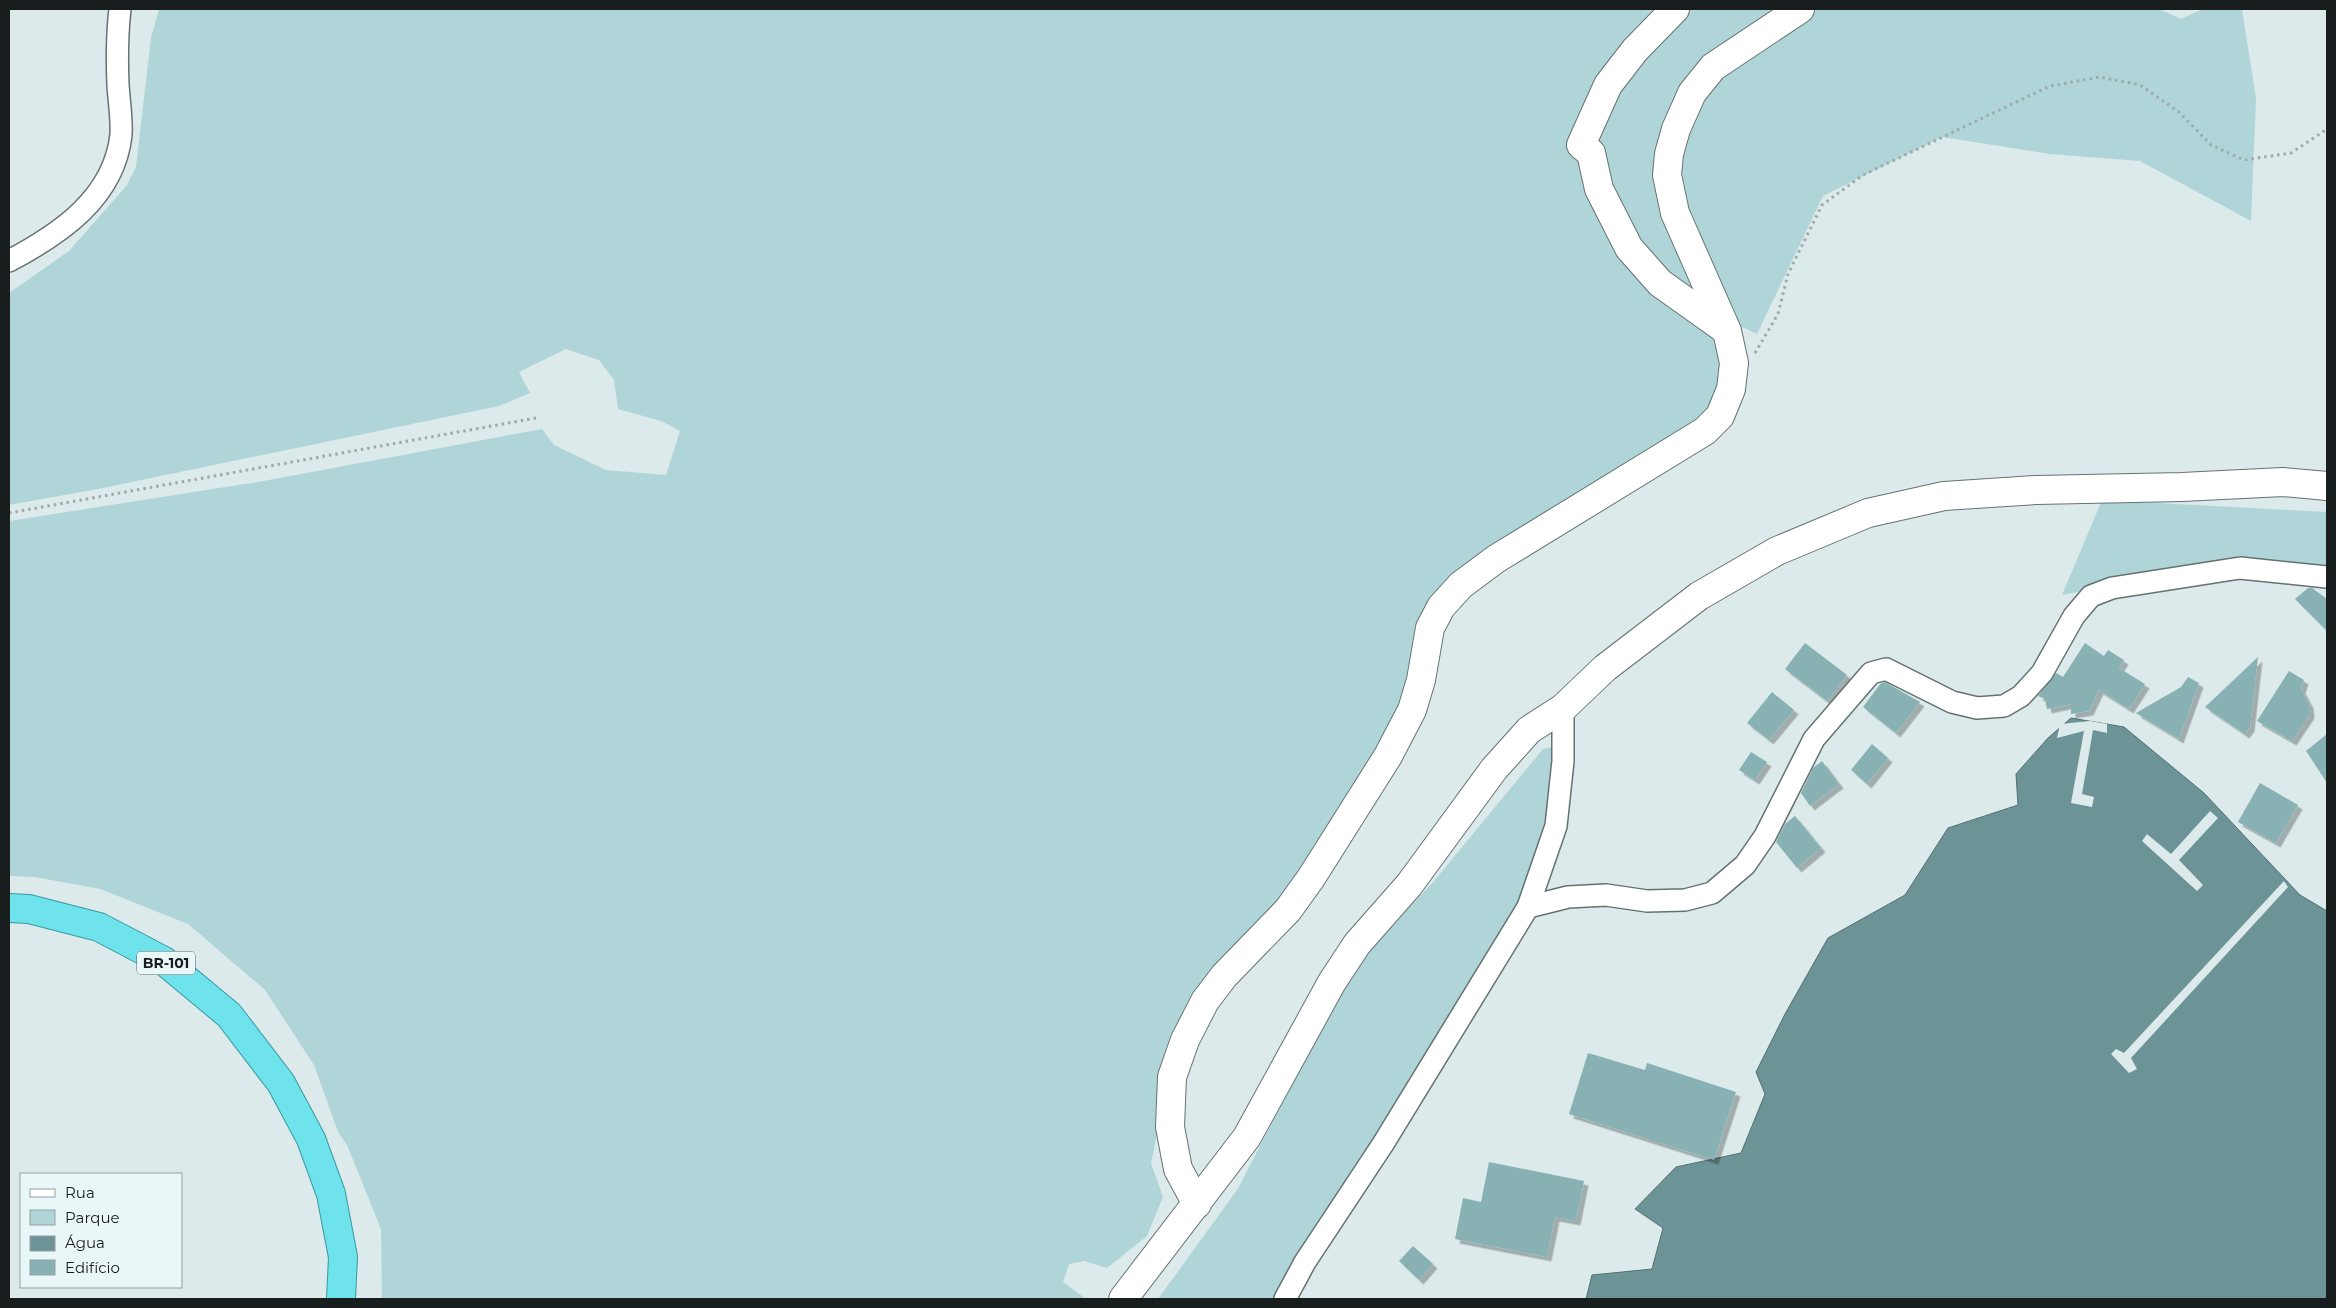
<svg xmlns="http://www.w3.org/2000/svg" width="2336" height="1308" font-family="Montserrat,sans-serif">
	<defs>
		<filter id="shadow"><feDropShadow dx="4.5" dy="4.5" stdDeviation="0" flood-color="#0004"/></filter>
	</defs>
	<rect width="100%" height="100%" fill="#dceaeb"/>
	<g fill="#b0d5d8">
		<polygon points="159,9 2159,9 2181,19 2203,9 2242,9 2256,98 2251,221 2140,161 2050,154 1942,137 1823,196 1757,334 1681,298 1724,348 1718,394 1705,420 1449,589 1406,715 1285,907 1224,963 1159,1125 1151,1163 1163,1197 1147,1236 1107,1268 1084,1261 1069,1264 1063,1282 1086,1299 382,1299 381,1229 347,1145 338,1132 314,1065 265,990 188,924 100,889 35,877 9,876 9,521 258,482 542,429 554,445 606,470 666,475 680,431 661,421 618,409 614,380 599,360 566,349 519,372 530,393 499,406 98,489 9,505 9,293 69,251 127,185 136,167 151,38"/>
		<polygon points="2102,500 2327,512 2327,581 2240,560 2062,595"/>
		<polygon points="1554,747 1558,779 1529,891 1275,1299 1158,1299 1237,1190 1354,967 1434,881 1543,749"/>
	</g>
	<polygon fill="#6c9396" stroke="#537072" points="2071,718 2124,727 2204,793 2300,895 2327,911 2327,1299 1586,1299 1592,1275 1652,1269 1663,1228 1635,1209 1676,1167 1741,1153 1765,1094 1756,1072 1785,1014 1828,938 1905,895 1948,828 2018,805 2016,774 2048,738"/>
	<g fill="#dceaeb">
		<polygon points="2090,721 2107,724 2107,733 2093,730 2082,794 2094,797 2092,807 2071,803 2084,731 2057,738 2060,724"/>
		<polygon points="2210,811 2218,818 2179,860 2203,885 2197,891 2142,841 2147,834 2171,854"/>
		<polygon points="2284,881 2288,887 2131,1058 2137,1069 2129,1073 2111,1054 2116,1049 2124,1053"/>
	</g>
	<g fill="#88b1b4" filter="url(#shadow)">
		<polygon points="2308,588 2312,588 2327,599 2327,631 2295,599"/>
		<polygon points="1805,643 1847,675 1827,701 1785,669"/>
		<polygon points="2085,643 2104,656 2108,650 2124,660 2119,668 2145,684 2129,709 2099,690 2089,711 2071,714 2071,704 2047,709 2045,699 2038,696 2056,673 2063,677"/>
		<polygon points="2258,657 2250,727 2245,734 2205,707"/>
		<polygon points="2289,671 2304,680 2301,689 2309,704 2310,714 2292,741 2257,721"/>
		<polygon points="2188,677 2199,683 2179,739 2136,713 2181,687"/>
		<polygon points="1885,682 1920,702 1896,733 1863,707 1881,683"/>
		<polygon points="1772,692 1794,710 1769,740 1747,723"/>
		<polygon points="2327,734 2327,783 2306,751"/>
		<polygon points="1872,744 1888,758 1867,784 1851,770"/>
		<polygon points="1751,752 1767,762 1755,780 1739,770"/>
		<polygon points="1822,761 1839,784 1810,806 1801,793 1813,768"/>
		<polygon points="2260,783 2298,805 2276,843 2238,822"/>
		<polygon points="1795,816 1821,848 1797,868 1776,842 1785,824"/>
		<polygon points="1588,1053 1645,1070 1647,1063 1736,1092 1714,1160 1569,1114"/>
		<polygon points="1489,1162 1584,1181 1576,1221 1555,1217 1547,1257 1455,1239 1463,1198 1481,1202"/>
		<polygon points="1413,1246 1433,1264 1419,1280 1399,1261"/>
	</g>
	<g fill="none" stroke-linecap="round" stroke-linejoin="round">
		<defs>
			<g id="minor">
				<path d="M9,261C60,234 114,198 121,135C122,119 119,101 118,85C117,60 117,34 120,9"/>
				<polyline points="1528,907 1568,897 1606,895 1647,901 1685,900 1712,893 1745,865 1765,836 1814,739 1871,673 1886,669 1952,702 1977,708 2004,706 2021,696 2042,673 2074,616 2091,596 2112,588 2240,568 2327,577"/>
				<polyline points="1285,1299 1305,1262 1383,1144 1528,907 1556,826 1563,761 1563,708"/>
			</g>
			<g id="tertiary">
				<polyline points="1675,9 1635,50 1608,85 1581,145 1591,153 1599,189 1629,248 1660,283 1726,330"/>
				<polyline points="1197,1204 1178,1169 1170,1127 1172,1077 1185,1040 1205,1001 1224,976 1288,910 1311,878 1388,756 1412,710 1421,680 1430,628 1441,607 1461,585 1496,559 1705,431 1720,416 1731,389 1734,363 1727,331 1675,213 1667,175 1669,154 1676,129 1692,93 1713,67 1800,9"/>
				<polyline points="1123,1299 1247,1137 1332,982 1357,944 1409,885 1494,769 1529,730 1563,708 1605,668 1699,596 1777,551 1868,513 1944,496 2036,490 2182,487 2283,482 2327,486"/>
			</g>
			<polyline id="trunk" points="9,908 29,909 99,927 164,961 229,1015 281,1083 311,1139 331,1194 343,1257 341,1299"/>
		</defs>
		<use href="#minor" stroke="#657272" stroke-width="24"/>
		<use href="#tertiary" stroke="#657272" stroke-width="30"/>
		<use href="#trunk" stroke="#3899a1" stroke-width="30"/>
		<g stroke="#9ea9aa" stroke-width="3" stroke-dasharray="2.5 4" stroke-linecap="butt">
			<polyline points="1755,353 1778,314 1788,274 1822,205 1863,175 2050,86 2100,77 2140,85 2179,112 2211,145 2244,160 2291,153 2327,129"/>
			<polyline points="9,513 536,418"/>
		</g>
		<use href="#minor" stroke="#fff" stroke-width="21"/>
		<use href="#tertiary" stroke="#fff" stroke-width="28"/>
		<use href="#trunk" stroke="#6ee3ec" stroke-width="28"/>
	</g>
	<g text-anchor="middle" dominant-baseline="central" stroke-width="4.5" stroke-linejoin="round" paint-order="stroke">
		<rect fill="#e9f7f8" stroke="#575e5f" stroke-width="1" x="137" y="951.5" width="58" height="23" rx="4"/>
		<g font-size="14" font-weight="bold" fill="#181d1e">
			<text x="166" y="963">BR-101</text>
		</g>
	</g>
	<rect width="2336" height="1308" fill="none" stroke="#181d1e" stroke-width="20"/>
	<rect x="20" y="1173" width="162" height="115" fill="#e9f7f8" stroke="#95a0a1"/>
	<rect x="30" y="1189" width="25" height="8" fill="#ffffff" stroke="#95a0a1"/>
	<text x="65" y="1198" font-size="15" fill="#181d1e">Rua</text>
	<rect x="30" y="1210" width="25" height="15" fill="#b0d5d8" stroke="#95a0a1"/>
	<text x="65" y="1223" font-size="15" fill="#181d1e">Parque</text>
	<rect x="30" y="1236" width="25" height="15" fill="#6c9396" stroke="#95a0a1"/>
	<text x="65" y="1248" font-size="15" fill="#181d1e">Água</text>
	<rect x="30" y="1260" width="25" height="15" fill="#88b1b4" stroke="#95a0a1"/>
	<text x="65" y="1273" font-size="15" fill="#181d1e">Edifício</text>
</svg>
